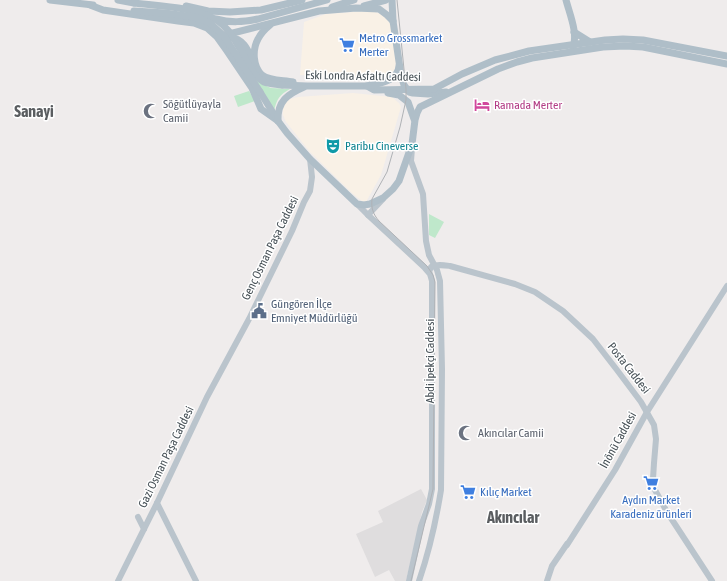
<svg xmlns="http://www.w3.org/2000/svg" width="727" height="581" font-family="'Asap Condensed',sans-serif">
	<rect width="100%" height="100%" fill="#efecec"/>
	<g fill="#f9f1e6">
		<polygon points="368,11 375,12 381,14 385,17 391,25 396,62 395,68 391,75 383,78 374,80 300,75 304,22 326,14"/>
		<polygon points="353,93 392,97 399,103 401,107 381,175 366,202 362,201 353,194 310,152 286,122 283,115 283,109 286,102 290,99 298,97"/>
	</g>
	<polygon fill="#dfddde" points="421,489 427,500 422,512 406,581 395,581 389,570 375,577 356,534 383,522 378,511"/>
	<g fill="#bfe8cb">
		<path d="M253,77L264,85L271,88L290,89C279,95 277,99 274,111Z"/>
		<polygon points="249,91 255,101 238,107 234,96"/>
		<polygon points="429,214 444,222 435,238 429,235"/>
	</g>
	<g fill="none" stroke-linecap="round" stroke-linejoin="round">
		<g stroke="#bac4cc" stroke-width="6">
			<path d="M412,148L411,161L423,194L426,241L429,255L437,270L440,281L442,369L441,490C436,521 429,552 419,581"/>
			<polyline points="357,204 368,215 424,267 430,274 432,281 432,489 429,504 421,526 409,581"/>
			<polyline points="368,215 383,199"/>
			<path d="M429,272L431,267C437,264 443,265 450,266L515,284L535,292L563,311L593,339L617,370L641,402L654,425L656,439L654,463L653,479L655,490L667,512L712,581"/>
			<polyline points="157,503 196,581"/>
			<polyline points="138,517 144,529"/>
			<polyline points="567,545 615,470 647,412 727,286"/>
			<polyline points="118,581 157,503 207,397 249,319 292,231 304,202 310,191 312,177 310,159"/>
			<polyline points="547,581 552,566 567,544"/>
		</g>
		<g stroke="#afbec8" stroke-width="7">
			<polyline points="50,0 93,5"/>
			<polyline points="118,0 134,3"/>
			<polyline points="392,0 393,21 401,75 404,85 409,92 413,93 428,94 446,92"/>
			<path d="M566,0C570,15 578,33 573,48"/>
			<polyline points="90,5 103,10 178,21 194,23 207,28 217,37 227,51 252,88 261,109 278,121 287,133 310,159 357,204 364,205 370,204 383,198 393,189 399,181 412,144 415,120 417,113 420,107 498,69 517,62 532,58 603,47 625,46 643,47 727,64"/>
			<polyline points="186,6 208,11 230,12 261,10 302,0"/>
			<polyline points="364,6 386,0"/>
			<polyline points="332,7 354,0"/>
			<path d="M216,19C231,23 243,22 258,19L327,0"/>
			<path d="M270,25C265,29 261,33 258,39C252,50 253,67 262,75C270,81 284,80 293,82"/>
			<polyline points="574,32 590,42"/>
			<polyline points="225,35 319,11 356,8 379,9 387,15 393,21"/>
			<path d="M231,38C244,38 249,53 254,63"/>
			<polyline points="282,85 307,86 367,86 374,90 434,89 462,74 495,60 529,51 605,40 623,39 643,40 727,56"/>
			<path d="M367,86C380,83 398,81 399,66"/>
			<polyline points="260,92 275,116"/>
			<polyline points="388,93 399,95 408,102 414,119"/>
			<path d="M278,121C277,101 288,94 304,87"/>
		</g>
		<path stroke="#afb2b6" stroke-width="1" d="M397,0L406,89V100L400,127L387,172L372,199C371,208 373,214 379,221L427,266L433,275L435,282L433,489L411,581"/>
		<g stroke="#afbec8" stroke-width="7">
			<path d="M134,3C159,6 196,7 218,21C227,27 234,38 239,47C245,57 252,76 264,82C269,84 276,84 282,85"/>
			<polyline points="134,11 165,13 194,17 201,19 210,23 224,36 260,92"/>
		</g>
	</g>
	<defs>
		<symbol id="supermarket-bare" viewBox="-9 -9 18 18"><path d="M-6-5.5h2.5l.6 2H6L4.5 2H-2.5L-4.4-4H-6ZM-1.5 3.2a1.3 1.3 0 1 0 .1 0ZM3 3.2a1.3 1.3 0 1 0 .1 0Z" fill="#3f7fe0" stroke="#fff" stroke-width="2.5" paint-order="stroke"/></symbol>
		<symbol id="hotel-bare" viewBox="-9 -9 18 18"><path d="M-6-4.5h1.5V1H6V5H4.5V3h-9V5H-6ZM-4 0a1.8 1.8 0 1 1 3.6 0ZM.5 0V-2.5h3Q6-2.5 6 0Z" fill="#d1479c" stroke="#fff" stroke-width="2.5" paint-order="stroke"/></symbol>
		<symbol id="mosque-bare" viewBox="-9 -9 18 18"><path d="M3.5-4.9A6 6 0 1 0 3.5 4.9A5 5 0 1 1 3.5-4.9Z" fill="#6b7280" stroke="#fff" stroke-width="2.5" paint-order="stroke"/></symbol>
		<symbol id="theatre-bare" viewBox="-9 -9 18 18"><path d="M-5-5.5Q0-4 5-5.5V0Q5 5 0 6Q-5 5-5 0ZM-3.3-2.5H-1v1.5H-3.3ZM1-2.5H3.3v1.5H1ZM-2.8 1Q0 5.5 2.8 1Z" fill="#0f9aa8" stroke="#fff" stroke-width="2.5" paint-order="stroke"/></symbol>
		<symbol id="civic-bare" viewBox="-9 -9 18 18"><path d="M-.6-6.5H3V-4.5H.6V-3L4-1V1h2V6H-6V1h2V-1L-.6-3ZM-1.2 2.5V6h2.4V2.5Z" fill="#5c6f8a" stroke="#fff" stroke-width="2.5" paint-order="stroke"/></symbol>
	</defs>
	<g fill-rule="evenodd">
		<use href="#supermarket-bare" x="336" y="34" width="22" height="22"/>
		<use href="#hotel-bare" x="471" y="94" width="22" height="22"/>
		<use href="#mosque-bare" x="140" y="100" width="22" height="22"/>
		<use href="#theatre-bare" x="322" y="135" width="22" height="22"/>
		<use href="#civic-bare" x="248" y="300" width="22" height="22"/>
		<use href="#mosque-bare" x="455" y="422" width="22" height="22"/>
		<use href="#supermarket-bare" x="640" y="472" width="22" height="22"/>
		<use href="#supermarket-bare" x="457" y="481" width="22" height="22"/>
	</g>
	<g text-anchor="middle" dominant-baseline="central" stroke-width="3" stroke-linejoin="round" paint-order="stroke">
		<g font-size="12" fill="#366cbe" stroke="#fff" text-anchor="start">
			<text x="359" y="38">Metro Grossmarket<tspan x="359" dy="14">Merter</tspan></text>
			<text x="480" y="492">Kılıç Market</text>
			<text x="651" y="500" text-anchor="middle">Aydın Market<tspan x="651" dy="14">Karadeniz ürünleri</tspan></text>
		</g>
		<g font-size="12" fill="#475157" stroke="#fff">
			<text transform="translate(363 76) rotate(1)">Eski Londra Asfaltı Caddesi</text>
			<text transform="translate(270 248) rotate(-64)">Genç Osman Paşa Caddesi</text>
			<text transform="translate(430 361) rotate(-90)">Abdi İpekçi Caddesi</text>
			<text transform="translate(629 368) rotate(52)">Posta Caddesi</text>
			<text transform="translate(618 440) rotate(-61)">İnönü Caddesi</text>
			<text transform="translate(166 457) rotate(-64)">Gazi Osman Paşa Caddesi</text>
		</g>
		<g font-size="12" fill="#5b616d" stroke="#fff" text-anchor="start">
			<text x="163" y="104">Söğütlüyayla<tspan x="163" dy="14">Camii</tspan></text>
			<text x="478" y="433">Akıncılar Camii</text>
		</g>
		<g font-size="12" fill="#b23c85" stroke="#fff" text-anchor="start">
			<text x="494" y="105">Ramada Merter</text>
		</g>
		<g font-size="12" fill="#0d838f" stroke="#fff" text-anchor="start">
			<text x="345" y="146">Paribu Cineverse</text>
		</g>
		<g font-size="12" fill="#4e5e75" stroke="#fff" text-anchor="start">
			<text x="271" y="304">Güngören İlçe<tspan x="271" dy="14">Emniyet Müdürlüğü</tspan></text>
		</g>
		<g font-size="16" font-weight="bold" fill="#5a5d60" stroke="#fff">
			<text x="34" y="111">Sanayi</text>
			<text x="513" y="517">Akıncılar</text>
		</g>
	</g>
</svg>
